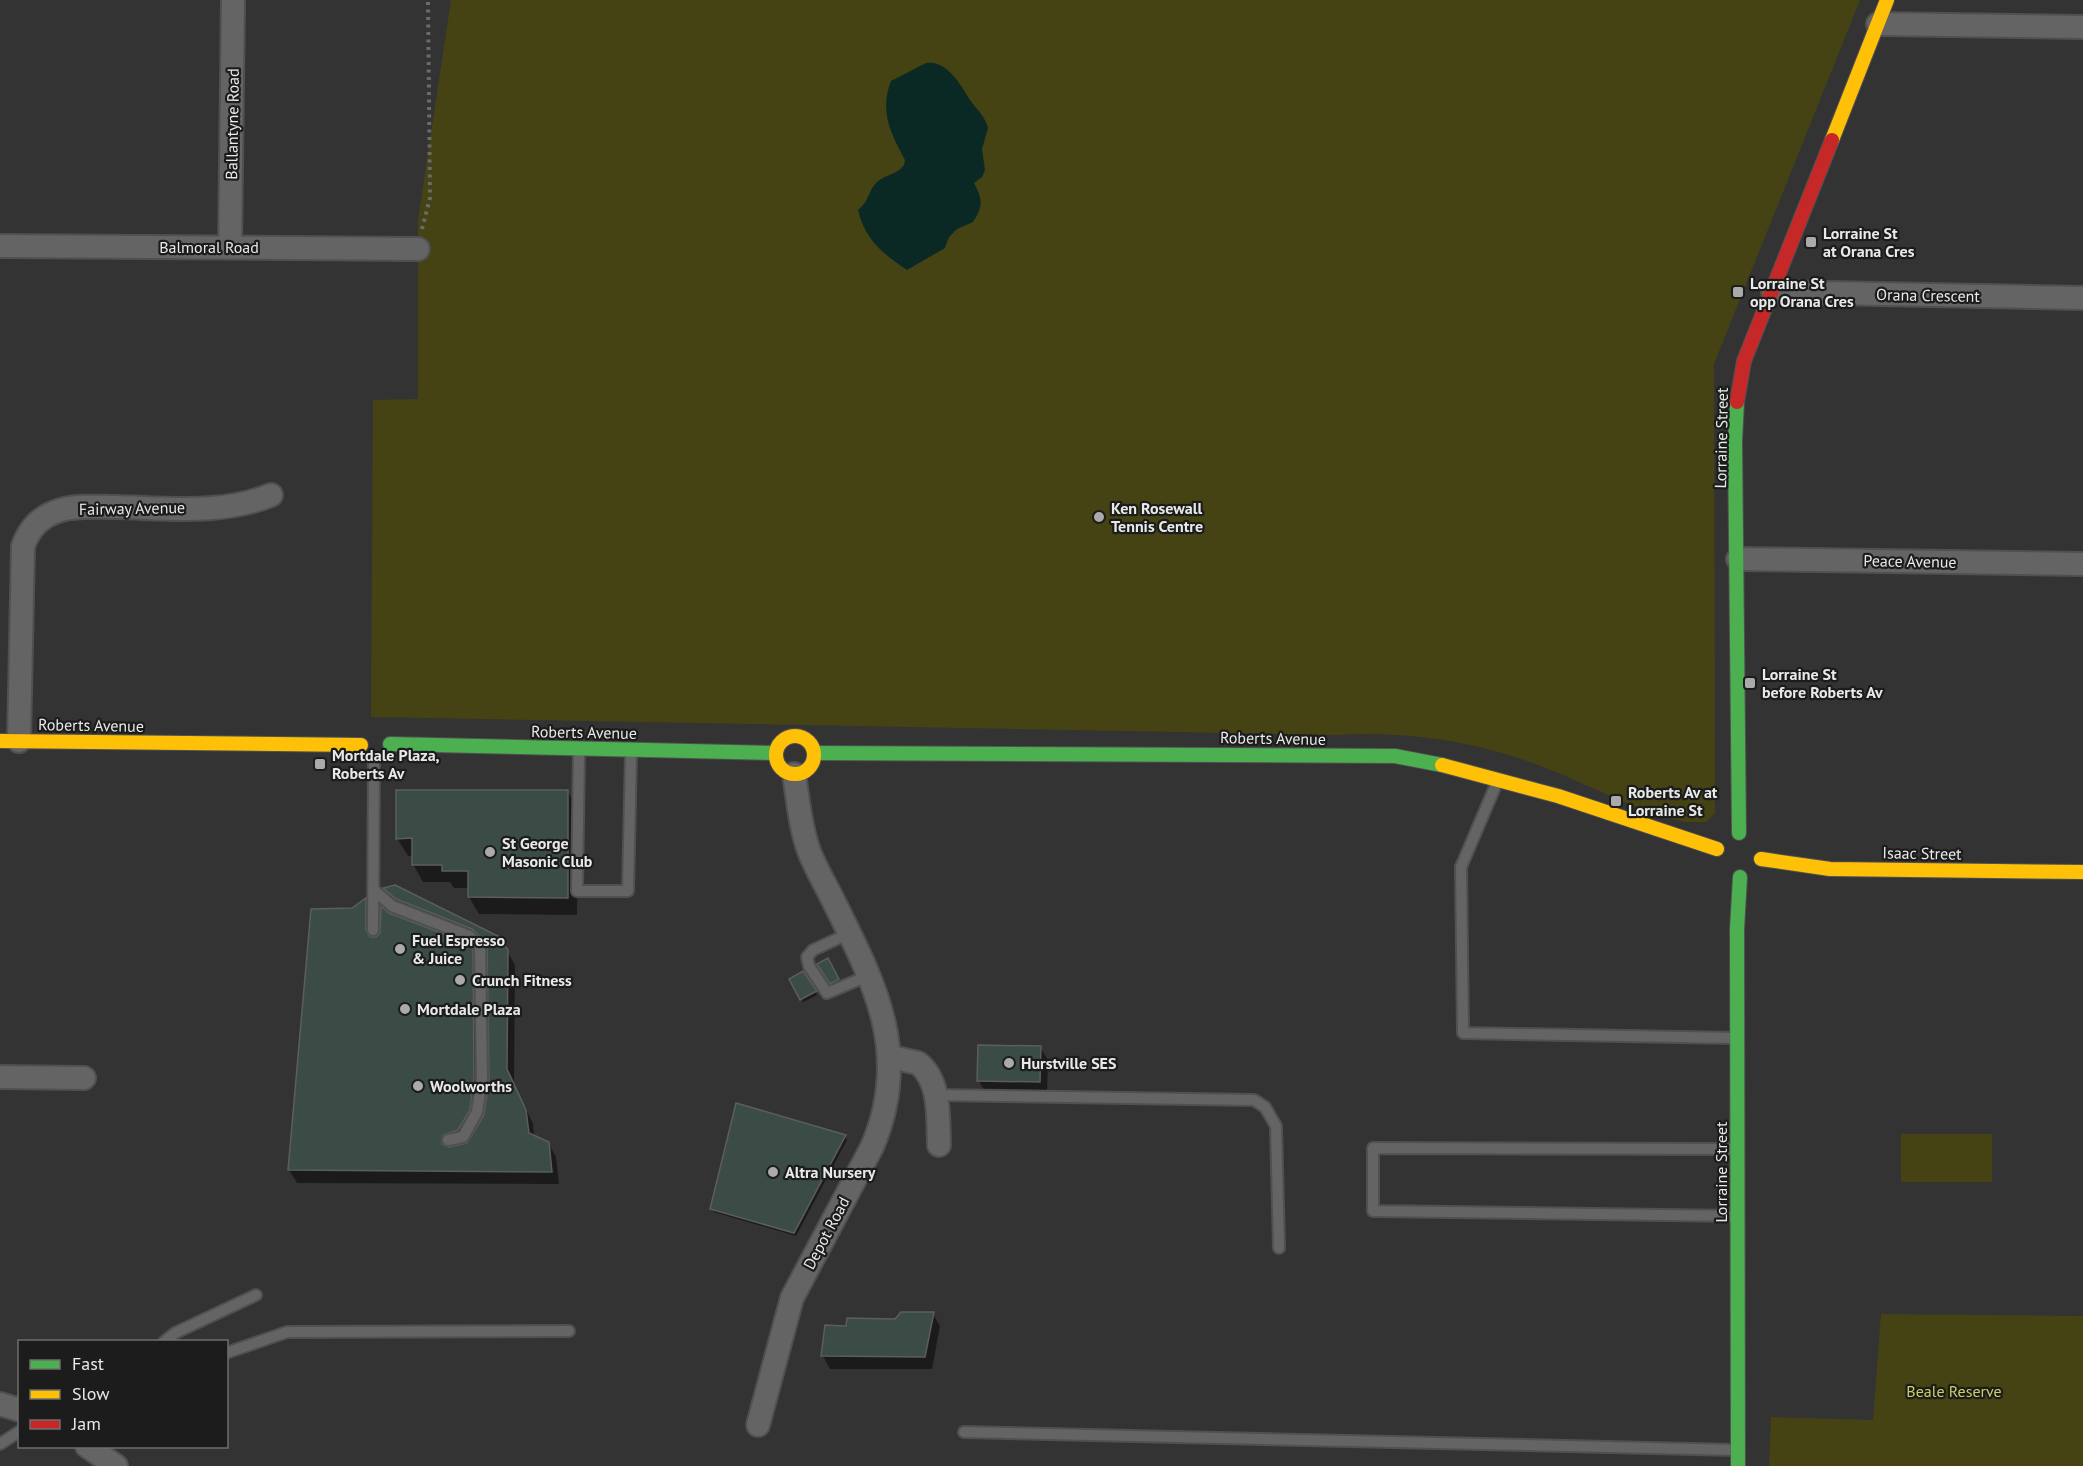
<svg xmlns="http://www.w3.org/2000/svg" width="2083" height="1466" font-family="'PT Sans',sans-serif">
	<rect width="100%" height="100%" fill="#333"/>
	<g fill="#454313">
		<path d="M451,0H1860L1714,364L1715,813L1706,822H1684C1627,808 1574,776 1518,758C1460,739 1398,731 1338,735L371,717L373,400L418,399V220Z"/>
		<rect x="1901" y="1134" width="91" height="48"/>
		<polygon points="1881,1314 2083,1316 2083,1466 1769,1466 1771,1417 1873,1420"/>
	</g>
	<path fill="#0b2924" d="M926,63C947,60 960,84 970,100C977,110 985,116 988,128L982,149L985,170L982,177L974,183C982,198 984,206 973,222L957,229L949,237L945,248L907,270C883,254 865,240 858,210C869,202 868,191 876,183C885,174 897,175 904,165L905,160C891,134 879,112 891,81Z"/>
	<g fill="#0007">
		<polygon points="568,792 578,809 577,915 479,914 469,897 469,888 454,888 450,882 423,882 413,864 413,856 408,856 397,838"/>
		<polygon points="386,889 497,937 507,951 515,965 514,1083 533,1124 534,1137 548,1143 556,1157 559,1184 297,1183 289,1170 313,910 352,910 365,900 372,913 372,938 381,934 389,914 471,950 479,964 476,1123 464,1145 469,1144 486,1114 491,1079 489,949 481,942 393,902"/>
		<polygon points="827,960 839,983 833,986 819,965"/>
		<polygon points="803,973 817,995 803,1002 791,980"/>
		<polygon points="1040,1047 1048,1060 1047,1094 986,1094 979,1081"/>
		<polygon points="737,1105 845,1137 847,1140 796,1236 714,1212 712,1209"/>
		<polygon points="933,1314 940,1326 932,1369 830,1369 823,1356 847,1328"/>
	</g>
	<g fill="#3b4c46" stroke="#5c5d5c" stroke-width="1.5">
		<polygon points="396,790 568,790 568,898 468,897 468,871 442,871 442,865 412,865 412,838 396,839"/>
		<polygon points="395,885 498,936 508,950 507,1069 526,1110 529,1133 549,1142 552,1172 288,1170 311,909 352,908 366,898 366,930 370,937 376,937 380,933 381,906 389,913 465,942 473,949 474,1078 470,1110 458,1130 443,1135 442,1144 449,1147 467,1143 484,1115 489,1079 487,943 472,929 396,899 383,888"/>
		<polygon points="828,958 839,979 830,984 817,964"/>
		<polygon points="803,971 817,991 800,1000 789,979"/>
		<polygon points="978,1045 1041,1046 1040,1082 977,1081"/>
		<polygon points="736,1103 846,1135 794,1233 710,1209"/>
		<polygon points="901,1312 934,1312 925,1357 821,1356 825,1325 846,1326 847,1318 895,1319"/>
	</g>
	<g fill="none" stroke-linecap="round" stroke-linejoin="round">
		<defs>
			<g id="lane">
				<polyline points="579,751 577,891 628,891 631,753"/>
				<polyline points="1498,780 1461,867 1463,1033 1734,1038"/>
				<polyline points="375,891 392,906 469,936 480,946 482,1079 477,1112 463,1137 448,1140"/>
				<polyline points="373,930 374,759"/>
				<polyline points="850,933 813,950 807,957 809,966 827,993 870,975"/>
				<polyline points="936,1095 1254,1100 1265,1107 1276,1126 1279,1248"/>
				<polyline points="1734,1149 1373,1148 1373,1211 1735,1216"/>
				<polyline points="164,1342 175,1333 256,1295"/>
				<polyline points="226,1353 287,1332 569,1331"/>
				<polyline points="964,1432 1735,1450"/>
				<polyline points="0,1444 20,1431"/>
			</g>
			<g id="street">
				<polyline points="1878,24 2083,27"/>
				<polyline points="0,246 418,249"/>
				<polyline points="230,247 233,0"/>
				<polyline points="1773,292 2083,298"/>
				<polyline points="1738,559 2083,564"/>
				<path d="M19,741L23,546C30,527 41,516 61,510C78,505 99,507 116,507C167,508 223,515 271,495"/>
				<path d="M891,1057L918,1063C941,1081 938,1118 939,1145"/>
				<polyline points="0,1077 84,1078"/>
				<polyline points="0,1404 20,1410"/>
				<path d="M758,1425L792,1298L872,1147C912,1054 875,984 833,900C825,884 815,867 809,851C800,827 798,799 794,774"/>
				<polyline points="87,1446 116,1466"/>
			</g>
			<g id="fast">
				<polyline points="1737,402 1735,441 1739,833"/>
				<polyline points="390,744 776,753"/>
				<polyline points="815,753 1395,756 1442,765"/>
				<polyline points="1738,1466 1737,929 1740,877"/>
			</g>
			<g id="slow">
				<polyline points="1832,140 1887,0"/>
				<circle cx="795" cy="755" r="19"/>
				<polyline points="0,741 361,745"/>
				<polyline points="1442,765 1558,796 1717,849"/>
				<polyline points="1761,859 1830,869 2083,872"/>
			</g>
			<polyline id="jam" points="1737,402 1744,361 1832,140"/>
		</defs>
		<use href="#lane" stroke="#505050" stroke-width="14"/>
		<use href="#street" stroke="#505050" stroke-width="26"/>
		<use href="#fast" stroke="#505050" stroke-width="16"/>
		<use href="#slow" stroke="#505050" stroke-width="16"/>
		<use href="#jam" stroke="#505050" stroke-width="16"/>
		<polyline stroke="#6a6a6a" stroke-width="4" stroke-dasharray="3 4.5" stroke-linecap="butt" points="422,229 430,198 428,0"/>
		<use href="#lane" stroke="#646464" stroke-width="10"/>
		<use href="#street" stroke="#646464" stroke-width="22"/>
		<use href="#fast" stroke="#4caf50" stroke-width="14"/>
		<use href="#slow" stroke="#ffc107" stroke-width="14"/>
		<use href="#jam" stroke="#c62828" stroke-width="14"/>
	</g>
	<g fill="#a9aaa9" stroke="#1b1c1b" stroke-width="2">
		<rect x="1805" y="236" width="12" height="12" rx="3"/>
		<rect x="1732" y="286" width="12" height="12" rx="3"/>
		<circle cx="1099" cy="517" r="6"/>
		<rect x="1744" y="677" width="12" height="12" rx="3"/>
		<rect x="314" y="758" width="12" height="12" rx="3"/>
		<rect x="1610" y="795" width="12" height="12" rx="3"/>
		<circle cx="490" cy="852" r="6"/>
		<circle cx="400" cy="949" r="6"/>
		<circle cx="460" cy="980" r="6"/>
		<circle cx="405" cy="1009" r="6"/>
		<circle cx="1009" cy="1063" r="6"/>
		<circle cx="418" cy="1086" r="6"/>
		<circle cx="773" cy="1172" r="6"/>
	</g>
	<g text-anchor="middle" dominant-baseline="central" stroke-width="4.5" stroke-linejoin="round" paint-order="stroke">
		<g font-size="16" fill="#e8eae8" stroke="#1b1c1b">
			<text transform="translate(232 124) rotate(-89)">Ballantyne Road</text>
			<text x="209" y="247">Balmoral Road</text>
			<text transform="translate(1928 295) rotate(1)">Orana Crescent</text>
			<text transform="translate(1721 438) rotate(-89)">Lorraine Street</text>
			<text transform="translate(132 508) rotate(-1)">Fairway Avenue</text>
			<text transform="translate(1910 561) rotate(1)">Peace Avenue</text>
			<text transform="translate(91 725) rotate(1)">Roberts Avenue</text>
			<text transform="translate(584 732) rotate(1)">Roberts Avenue</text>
			<text transform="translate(1273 738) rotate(1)">Roberts Avenue</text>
			<text transform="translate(1922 853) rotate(1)">Isaac Street</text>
			<text transform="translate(1721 1172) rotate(-90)">Lorraine Street</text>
			<text transform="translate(826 1233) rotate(-62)">Depot Road</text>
		</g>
		<g font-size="16" font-weight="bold" fill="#e8eae8" stroke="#1b1c1b" text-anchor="start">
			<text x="1823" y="233">Lorraine St<tspan x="1823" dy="18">at Orana Cres</tspan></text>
			<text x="1750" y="283">Lorraine St<tspan x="1750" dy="18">opp Orana Cres</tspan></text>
			<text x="1111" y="508">Ken Rosewall<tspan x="1111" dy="18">Tennis Centre</tspan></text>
			<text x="1762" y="674">Lorraine St<tspan x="1762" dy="18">before Roberts Av</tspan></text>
			<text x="332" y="755">Mortdale Plaza,<tspan x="332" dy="18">Roberts Av</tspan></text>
			<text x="1628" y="792">Roberts Av at<tspan x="1628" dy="18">Lorraine St</tspan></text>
			<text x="502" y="843">St George<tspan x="502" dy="18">Masonic Club</tspan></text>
			<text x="412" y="940">Fuel Espresso<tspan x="412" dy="18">&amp; Juice</tspan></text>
			<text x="472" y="980">Crunch Fitness</text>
			<text x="417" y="1009">Mortdale Plaza</text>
			<text x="1021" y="1063">Hurstville SES</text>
			<text x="430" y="1086">Woolworths</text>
			<text x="785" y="1172">Altra Nursery</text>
		</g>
		<g font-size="16" fill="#d1ce66" stroke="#1b1c1b">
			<text x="1954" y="1391">Beale Reserve</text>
		</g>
	</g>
	<rect x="18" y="1340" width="210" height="108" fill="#1b1c1b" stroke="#6d6e6d" stroke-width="1.5"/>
	<rect x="30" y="1360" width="30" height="9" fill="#4caf50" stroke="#6d6e6d" stroke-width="1.5"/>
	<text x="72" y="1370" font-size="18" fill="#e8eae8">Fast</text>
	<rect x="30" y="1390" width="30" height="9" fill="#ffc107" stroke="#6d6e6d" stroke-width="1.5"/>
	<text x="72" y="1400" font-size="18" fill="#e8eae8">Slow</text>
	<rect x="30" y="1420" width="30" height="9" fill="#c62828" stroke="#6d6e6d" stroke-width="1.5"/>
	<text x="72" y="1430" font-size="18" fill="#e8eae8">Jam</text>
</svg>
